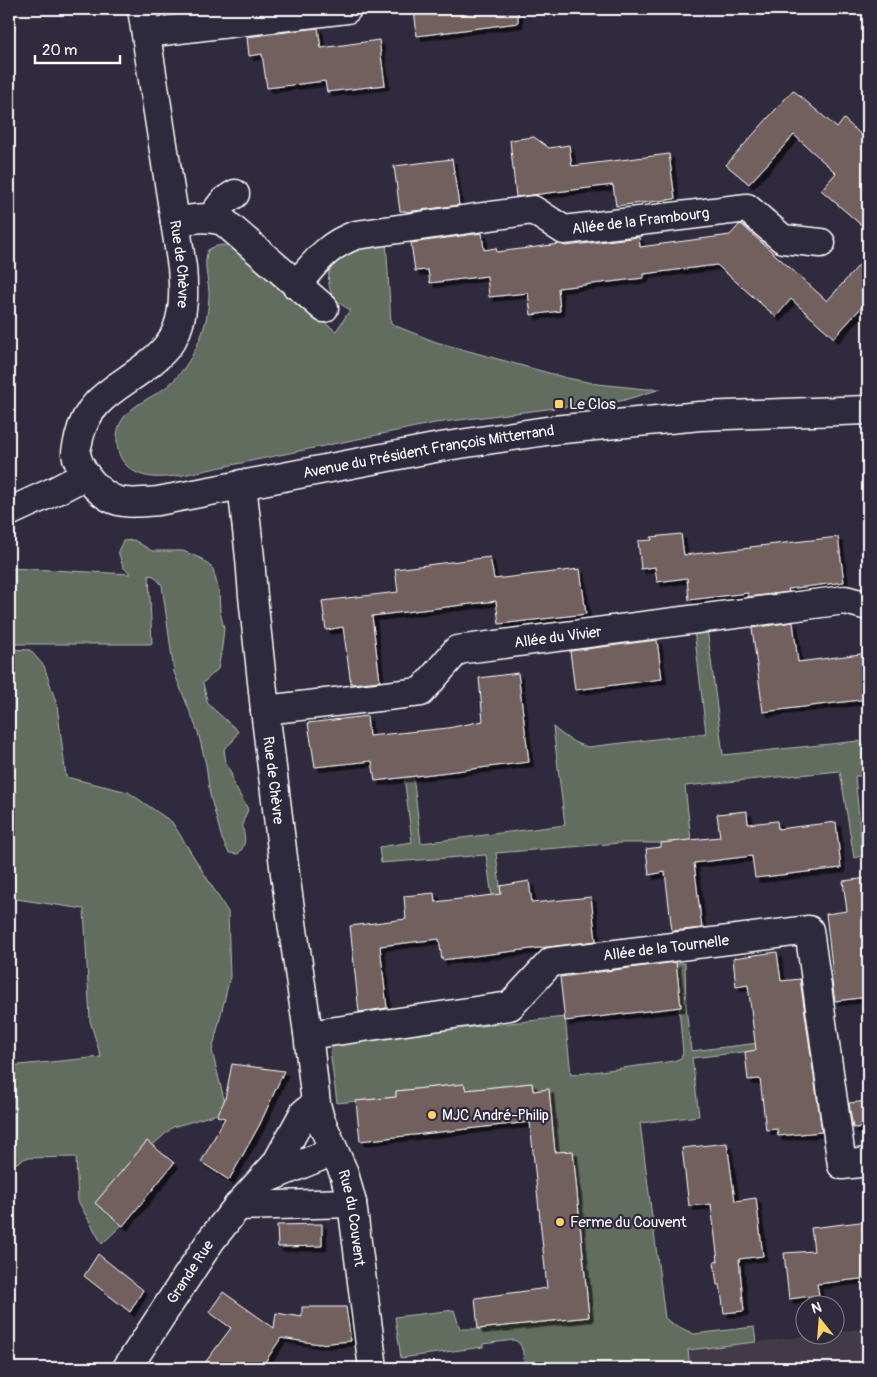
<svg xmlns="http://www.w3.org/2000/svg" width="877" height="1377" font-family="Pangolin,sans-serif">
	<defs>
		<filter id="shadow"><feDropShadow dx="4.5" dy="4.5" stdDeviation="0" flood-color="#0009"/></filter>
	</defs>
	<rect width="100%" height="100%" fill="#2f2a3d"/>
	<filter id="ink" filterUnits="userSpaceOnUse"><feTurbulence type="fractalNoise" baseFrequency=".02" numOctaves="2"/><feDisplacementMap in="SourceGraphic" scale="10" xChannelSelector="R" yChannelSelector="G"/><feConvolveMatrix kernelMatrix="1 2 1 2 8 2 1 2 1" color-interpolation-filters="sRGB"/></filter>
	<g filter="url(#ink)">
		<polygon fill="#433a47" points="868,1328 868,1368 690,1368 688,1350 816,1335 834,1334 835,1332"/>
		<g fill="#626d61" stroke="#b0b6b0">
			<path d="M386,239L391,324L436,342L567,378L598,384L646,389H661L621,401L588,404L435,423L183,475C162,478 141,481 125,464C119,457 117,449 117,440C116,406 153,401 172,382C184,370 193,356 199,341C206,326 209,308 209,292C208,278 203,264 208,250C216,245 223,244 233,246L278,289L336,331L350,310C344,306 338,303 334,298C325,285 327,260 341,251C346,247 377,241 386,239Z"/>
			<path d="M134,540L152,551H183L202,559L213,569L219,592L220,612L224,628L222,647L218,669L203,683L208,704L238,731L233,741L224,749L226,763L231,773L234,785L248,809C247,813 244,818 243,822C242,835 250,841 238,854L229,853L222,839L215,813L210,795L206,765L198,732L174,672L162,585L154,576L149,575L152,644H9V568L131,574L123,567L118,551L123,541Z"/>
			<path d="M707,628L723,755L859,741L868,748V781L861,776H855L863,856L854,858L840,771L685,786L691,840L661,843H620L496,853L508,952L500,953L486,855L381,863L379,847L412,842L399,734L408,732L421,843L565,825L553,727C564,736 574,744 588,747L706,733L694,630Z"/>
			<polygon points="9,649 30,650 44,666 57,705 66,777 128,792 172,822 228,912 230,977 212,1051 227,1111 173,1127 138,1158 124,1223 102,1244 78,1201 76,1157 26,1158 9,1167 9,1066 101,1057 90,1021 84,909 9,898"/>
			<path d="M676,963H685L686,1007L691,1051L810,1037L811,1044L692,1058L699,1116L640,1123L665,1318L671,1323L694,1334L754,1327L756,1342L688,1350L690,1368H524C523,1358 525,1344 514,1340L483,1344V1347L401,1358L395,1317L454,1310L460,1329H478L589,1317L573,1152L555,1153L549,1090L533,1091L532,1083L466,1090L464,1084L396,1091V1097L337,1103L330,1051L334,1046L343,1041L565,1017L571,1075L674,1061L681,1058L683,1053L679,1008L681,1007Z"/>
		</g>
		<g fill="#72605f" stroke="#fff" filter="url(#shadow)">
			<polygon points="414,9 518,9 518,23 417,36"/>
			<polygon points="318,28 321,48 379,40 385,85 327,92 325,81 267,88 262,54 249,56 247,37"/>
			<polygon points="793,90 837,128 844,119 868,141 868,231 821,190 836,173 794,135 749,184 726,165"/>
			<polygon points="534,137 549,148 569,145 572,166 669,154 675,199 616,206 613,185 516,197 510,140"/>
			<polygon points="452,159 459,205 406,212 406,211 400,211 394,166"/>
			<polygon points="741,224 827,301 868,255 868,300 834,338 791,299 776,317 717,265 644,274 644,278 558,288 560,311 531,315 528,293 489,297 487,276 430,283 428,270 415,271 411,243 482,233 484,250 496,248 497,252 560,244 566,246 639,237 640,247 730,235 739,225"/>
			<polygon points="681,534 684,555 751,548 750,547 838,537 844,582 788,589 789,592 748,597 748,593 689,600 687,578 657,582 655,567 641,569 638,541 652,540 651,537"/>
			<polygon points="490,557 494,579 580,569 586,614 499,624 496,601 372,616 380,681 351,684 343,627 326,630 322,601 398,592 395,569"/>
			<polygon points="793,622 798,662 868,653 868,699 763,712 752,628"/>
			<polygon points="657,640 662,679 575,690 570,651"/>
			<polygon points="518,673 529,762 375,781 372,761 315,767 308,723 367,716 369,736 448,728 483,721 479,678"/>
			<polygon points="747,811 748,824 777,821 778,829 836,822 841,868 755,878 752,856 694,863 702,928 672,931 665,872 649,875 646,849 661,847 661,843 720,837 717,814"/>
			<polygon points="868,878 868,997 835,1001 831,976 833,975 826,914 847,911 843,881"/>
			<polygon points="529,881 532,903 591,897 596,941 442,960 439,939 380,946 387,1008 359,1012 350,926 406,919 404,896 434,893 435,902 501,894 500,886"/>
			<polygon points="777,952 781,981 800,979 822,1132 778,1136 777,1129 766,1130 760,1079 748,1080 745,1052 756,1050 748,985 736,987 733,958"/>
			<polygon points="676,962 681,1007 565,1021 560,977"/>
			<polygon points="232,1064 284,1071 260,1124 229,1180 201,1162 225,1118 217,1116 225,1099"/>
			<polygon points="532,1083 533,1091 549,1089 555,1152 573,1151 589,1317 478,1329 475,1298 547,1288 530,1122 360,1141 356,1101 396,1097 396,1091 464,1084 466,1090"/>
			<polygon points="868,1101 868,1127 853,1128 849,1103"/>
			<polygon points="147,1141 174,1163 123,1226 95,1203"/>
			<polygon points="727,1143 735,1201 756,1198 763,1256 739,1259 744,1311 724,1313 720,1285 717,1285 714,1262 718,1261 711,1204 689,1206 682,1148"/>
			<polygon points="868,1221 868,1278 817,1284 819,1295 789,1299 784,1253 814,1251 811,1228"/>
			<polygon points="322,1224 322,1246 278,1247 277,1225"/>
			<polygon points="98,1254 143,1290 130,1312 84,1276"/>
			<polygon points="223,1292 274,1328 276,1313 302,1317 302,1307 346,1307 351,1341 319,1344 281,1338 261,1368 201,1368 231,1328 209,1312"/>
		</g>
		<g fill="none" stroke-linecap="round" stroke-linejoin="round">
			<defs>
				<g id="minor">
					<path id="s1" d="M142,9L182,267C184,290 185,316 173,338C167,348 159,356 150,363C121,387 88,397 79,438C78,443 76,449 76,453C77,461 83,472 87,477C110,506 124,504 158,501L440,447L553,430L700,416L868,410"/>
					<polyline points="146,33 347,9"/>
					<polyline points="211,218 224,201 235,194"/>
					<path d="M175,222C194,219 203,216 223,221L324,308"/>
					<path id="s2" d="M296,285C316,262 327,245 356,235L533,210L564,230L747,208L783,239L821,243"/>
					<path id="s3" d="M242,484L250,558L253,596L265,710L285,874L308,1033L316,1104L320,1119L344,1173L352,1203L373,1368"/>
					<polyline points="9,512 57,490 86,475"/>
					<path id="s4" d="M265,710L421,692L457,650L845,600L868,606"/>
					<path id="s5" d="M308,1033H322L510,1006L551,962L809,930L842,1165L868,1162"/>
					<polyline points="263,1180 334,1151"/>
					<polyline points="238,1206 352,1203"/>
					<path id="s6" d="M127,1368L211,1240L238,1206L276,1164L304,1113L316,1104"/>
				</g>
			</defs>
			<use href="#minor" stroke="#fff" stroke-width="31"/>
			<use href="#minor" stroke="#2f2a3d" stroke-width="28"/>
		</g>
	</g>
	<g fill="#ffd166" stroke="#2f2a3d" stroke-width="2">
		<rect x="554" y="399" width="10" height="10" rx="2.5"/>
		<circle cx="432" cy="1115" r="5"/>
		<circle cx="560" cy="1222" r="5"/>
	</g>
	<g text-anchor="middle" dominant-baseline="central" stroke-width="4.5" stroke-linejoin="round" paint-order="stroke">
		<g font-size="15" fill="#fff" stroke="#2f2a3d">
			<text stroke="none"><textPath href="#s2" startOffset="372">Allée de la Frambourg</textPath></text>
			<text stroke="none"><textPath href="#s1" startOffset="258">Rue de Chèvre</textPath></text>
			<text stroke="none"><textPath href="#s1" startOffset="871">Avenue du Président François Mitterrand</textPath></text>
			<text stroke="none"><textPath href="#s4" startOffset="314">Allée du Vivier</textPath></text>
			<text stroke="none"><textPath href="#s3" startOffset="298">Rue de Chèvre</textPath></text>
			<text stroke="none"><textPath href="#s5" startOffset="380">Allée de la Tournelle</textPath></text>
			<text stroke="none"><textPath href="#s3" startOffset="745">Rue du Couvent</textPath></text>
			<text stroke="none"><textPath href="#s6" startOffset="115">Grande Rue</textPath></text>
		</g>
		<g font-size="15" fill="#fff" stroke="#2f2a3d" text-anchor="start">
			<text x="569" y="404">Le Clos</text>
			<text x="442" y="1115">MJC André-Philip</text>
			<text x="570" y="1222">Ferme du Couvent</text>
		</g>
	</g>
	<rect width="877" height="1377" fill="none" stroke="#2f2a3d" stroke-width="30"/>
	<rect x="15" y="15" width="847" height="1347" fill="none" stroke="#fff" stroke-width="2" filter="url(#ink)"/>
	<g transform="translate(820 1320) rotate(343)"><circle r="24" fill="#2f2a3d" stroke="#827f8b"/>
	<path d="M0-4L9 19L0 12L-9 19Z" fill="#ffd166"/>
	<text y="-8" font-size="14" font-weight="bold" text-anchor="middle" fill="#ffffff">N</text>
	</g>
	<path d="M35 55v8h85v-8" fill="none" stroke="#ffffff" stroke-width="2.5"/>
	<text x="42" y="55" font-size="15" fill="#ffffff" stroke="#2f2a3d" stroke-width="4" paint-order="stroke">20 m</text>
</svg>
